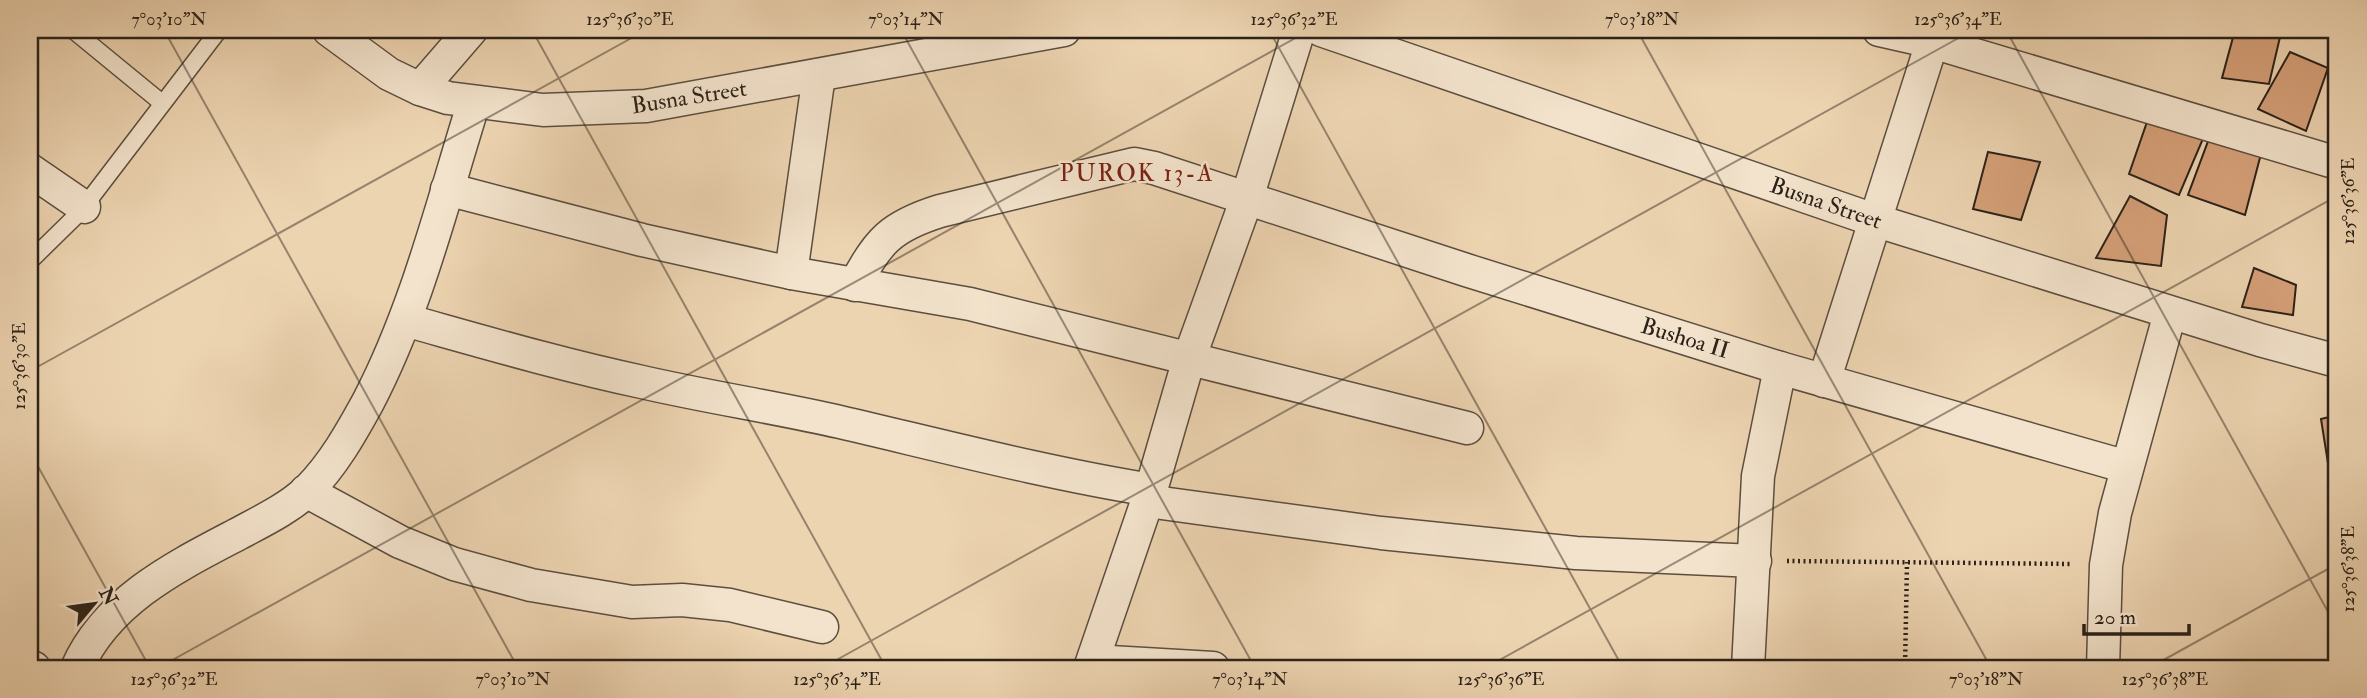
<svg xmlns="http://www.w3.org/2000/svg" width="2367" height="698" font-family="'IM FELL Double Pica',serif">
	<rect width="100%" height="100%" fill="#edd4b1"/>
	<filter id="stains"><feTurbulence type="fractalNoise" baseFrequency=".00286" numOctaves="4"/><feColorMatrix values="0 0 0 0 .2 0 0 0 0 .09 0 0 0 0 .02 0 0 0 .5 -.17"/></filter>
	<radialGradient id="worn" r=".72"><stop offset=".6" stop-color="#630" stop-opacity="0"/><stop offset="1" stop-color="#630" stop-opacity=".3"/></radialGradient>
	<g fill="#d6a079" stroke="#2b2119" stroke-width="2">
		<polygon points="2235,30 2280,37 2269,84 2222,78"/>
		<polygon points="2290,52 2328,68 2306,131 2258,109"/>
		<polygon points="2147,122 2205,134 2179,195 2129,174"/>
		<polygon points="2210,136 2262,150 2245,215 2188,195"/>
		<polygon points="1988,152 2040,162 2021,220 1973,209"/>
		<polygon points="2130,196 2167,215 2161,266 2096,258"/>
		<polygon points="2254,268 2296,285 2293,315 2242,307"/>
		<polygon points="2337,415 2337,473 2330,476 2321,419"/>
	</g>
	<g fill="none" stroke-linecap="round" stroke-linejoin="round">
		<defs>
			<g id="service">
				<polyline points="73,30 162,103"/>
				<polyline points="30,261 80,212 219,30"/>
			</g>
			<g id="minor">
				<polyline points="329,30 389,74 420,89 448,98 543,110 646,106 1064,30"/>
				<polyline points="1321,30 1874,220 2260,340 2337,361"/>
				<polyline points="1879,30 1932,42 2337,163"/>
				<polyline points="420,89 471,30"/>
				<polyline points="30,170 84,207"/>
				<polyline points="447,189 642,240 791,273 970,304 1467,428"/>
				<polyline points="791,273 819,75"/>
				<path d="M855,285C877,241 892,226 940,211L1134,164L1154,168L1466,270L1780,368L2127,467"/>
				<path d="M405,320C484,342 562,365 642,382C707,397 774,407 840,422C943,446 1046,473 1151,490"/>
				<polyline points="1824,381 1936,30"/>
				<polyline points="306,491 400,542 454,564 531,585 632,602 682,600 730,605 822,627"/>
				<polyline points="1147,501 1381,533 1576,553 1755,561"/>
				<polyline points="1093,661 1213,668"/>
				<polyline points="30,666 34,668"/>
				<path d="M77,668C107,601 173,568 236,535C260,522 288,509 308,490C333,465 351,433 368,402C417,308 442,204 474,102"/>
				<polyline points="1090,668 1151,490 1189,359 1247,198 1299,30"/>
				<polyline points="1748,668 1758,476 1780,368"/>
				<polyline points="2103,668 2106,565 2115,513 2170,313"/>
			</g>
		</defs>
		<use href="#service" stroke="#5c4e3f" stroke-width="19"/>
		<use href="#minor" stroke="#5c4e3f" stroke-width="35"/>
		<g stroke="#2b2119" stroke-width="4.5" stroke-dasharray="2 3.5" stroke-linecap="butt">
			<polyline points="1787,561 2072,564"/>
			<polyline points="1905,668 1907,562"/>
		</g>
		<use href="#service" stroke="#f3e3cc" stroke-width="16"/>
		<use href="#minor" stroke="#f3e3cc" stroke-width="32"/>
	</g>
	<path fill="none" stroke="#2b2119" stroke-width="2" stroke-opacity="0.45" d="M164,30L518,668M532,30L886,668M901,30L1255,668M1269,30L1623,668M1637,30L1991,668M2006,30L2337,628M30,371L646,30M30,452L150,668M158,668L1310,30M822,668L1973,30M1485,668L2337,196M2149,668L2337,564"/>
	<g text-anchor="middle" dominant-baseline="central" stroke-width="5" stroke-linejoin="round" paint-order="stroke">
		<g font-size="23" fill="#2b2119" stroke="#f3e3cc">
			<text transform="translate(689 97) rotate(-9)">Busna Street</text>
			<text transform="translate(1826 203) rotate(19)">Busna Street</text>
			<text transform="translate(1685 338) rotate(17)">Bushoa II</text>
		</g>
		<g font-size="24" letter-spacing="2" fill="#7a1f14" stroke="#f3e3cc">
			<text x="1137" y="173">PUROK 13-A</text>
		</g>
	</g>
	<rect width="2367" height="698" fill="none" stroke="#edd4b1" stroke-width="77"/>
	<g transform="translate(94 604) rotate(61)" stroke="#f3e3cc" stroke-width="5" paint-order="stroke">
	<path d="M0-5L12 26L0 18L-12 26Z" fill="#2b2119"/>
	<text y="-10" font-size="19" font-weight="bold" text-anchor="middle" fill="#2b2119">N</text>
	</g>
	<path d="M2084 624v10h105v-10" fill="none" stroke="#2b2119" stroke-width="3.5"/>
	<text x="2094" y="624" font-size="21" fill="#2b2119" stroke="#f3e3cc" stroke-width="5" paint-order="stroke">20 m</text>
	<rect x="38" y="38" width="2290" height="622" fill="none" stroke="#2b2119" stroke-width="2.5"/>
	<g font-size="18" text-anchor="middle" fill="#2b2119">
		<text x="169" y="25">7°03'10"N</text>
		<text x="630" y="25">125°36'30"E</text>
		<text x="906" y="25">7°03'14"N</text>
		<text x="1294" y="25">125°36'32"E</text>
		<text x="1642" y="25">7°03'18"N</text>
		<text x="1958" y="25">125°36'34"E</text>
		<text transform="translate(2348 201) rotate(-90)" y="6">125°36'36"E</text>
		<text transform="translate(19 366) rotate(-90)" y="6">125°36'30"E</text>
		<text transform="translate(2348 569) rotate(-90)" y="6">125°36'38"E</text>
		<text x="174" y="685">125°36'32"E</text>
		<text x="513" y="685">7°03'10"N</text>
		<text x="837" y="685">125°36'34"E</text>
		<text x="1250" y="685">7°03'14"N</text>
		<text x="1501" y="685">125°36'36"E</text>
		<text x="1986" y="685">7°03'18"N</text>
		<text x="2165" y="685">125°36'38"E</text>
	</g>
	<rect width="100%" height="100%" filter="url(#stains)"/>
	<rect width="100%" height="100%" fill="url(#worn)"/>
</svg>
